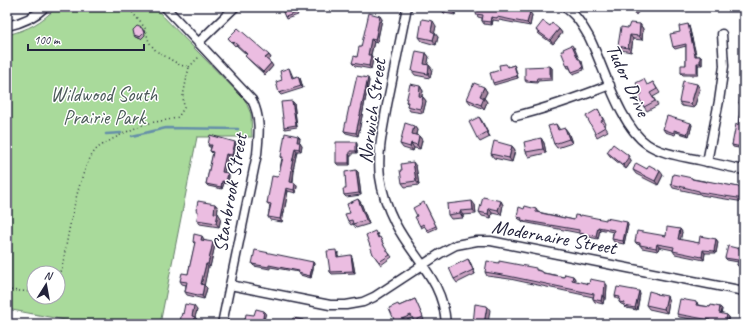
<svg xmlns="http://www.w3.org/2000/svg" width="751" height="331" font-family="Caveat,sans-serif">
	<rect width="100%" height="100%" fill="#fff"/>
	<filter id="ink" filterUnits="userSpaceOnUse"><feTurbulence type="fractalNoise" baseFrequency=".025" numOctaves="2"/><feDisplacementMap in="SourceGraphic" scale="8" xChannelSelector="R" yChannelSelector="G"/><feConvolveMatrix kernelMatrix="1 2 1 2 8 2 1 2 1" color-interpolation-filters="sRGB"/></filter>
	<g filter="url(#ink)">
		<path fill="#a9da9b" stroke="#667e6b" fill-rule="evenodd" d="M57,7H154L245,100L251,114L252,137H197L160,324H86L7,309V35C30,29 40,23 57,7ZM34,273H58V297H34Z"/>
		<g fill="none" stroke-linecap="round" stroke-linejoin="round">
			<g stroke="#658fa9" stroke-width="2.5">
				<polyline points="106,134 121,133"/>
				<polyline points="132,136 166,128 238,129"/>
			</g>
			<defs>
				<g id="street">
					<path d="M165,7L252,100C261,118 259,134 257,154L222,324"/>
					<path d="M407,7C400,40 394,72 387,105C383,129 377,153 380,177C382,192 388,209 395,223C414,260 443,279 446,324"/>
					<path d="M564,7C576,14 582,25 589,37C604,67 620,126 647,144C662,154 681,156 699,160C714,163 729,167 744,170"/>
					<path d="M7,26C21,23 35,17 45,7"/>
					<polyline points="199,42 235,7"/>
					<path d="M516,116C549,108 579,97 610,85"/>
					<polyline points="707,162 719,101 724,66 722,34"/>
					<polyline points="230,285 330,305 346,305 363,302 374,297 441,253 456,245 477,241 491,241 744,291"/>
				</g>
			</defs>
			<use href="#street" stroke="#22223b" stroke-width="11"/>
			<g stroke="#22223b" stroke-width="1.5" stroke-dasharray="1 3" stroke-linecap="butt">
				<polyline points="189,67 200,56"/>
				<path d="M58,275L62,268C67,242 79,161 99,147C108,141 135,127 146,124C156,121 168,121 178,117L184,108L183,96L189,67L180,65L156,51L149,42L145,28L128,7"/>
				<polyline points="7,290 34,292"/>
			</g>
			<use href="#street" stroke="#fff" stroke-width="8"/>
		</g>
		<g fill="#caa3c2" stroke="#22223b">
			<polygon points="281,7 299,7 295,9 298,15 286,19"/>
			<polygon points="457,7 455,15 444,13 442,11"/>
			<polygon points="674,7 690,7 684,12 677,10"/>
			<polygon points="476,14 532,15 530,26 499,20 499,21 493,20 492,25 484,24 482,21 482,18 478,17"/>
			<polygon points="382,19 377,43 374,42 371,55 373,59 371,69 355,66 352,63 357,57 361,47"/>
			<polygon points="640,24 643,29 642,40 633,39 631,52 621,50 618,46 628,28"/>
			<polygon points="436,26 434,33 438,37 436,45 422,41 419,37"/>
			<polygon points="550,26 559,29 562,33 553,44 539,34 536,30"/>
			<polygon points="689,26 696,56 700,56 702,58 702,65 698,65 698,75 683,75 681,73 686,65 686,46 675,49 673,47 680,32"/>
			<polygon points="144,30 145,35 141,39 135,37 134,35"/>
			<polygon points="228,38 269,55 271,58 268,61 273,66 265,75 248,59 245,56 247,55 236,45 235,46"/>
			<polygon points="574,47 579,59 582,61 584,70 573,74 570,68 568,68 567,66 564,51"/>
			<polygon points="426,53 429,57 427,65 429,65 432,69 430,78 415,75 412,71"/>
			<polygon points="514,65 515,67 518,78 494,85 493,83 508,67"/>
			<polygon points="289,68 290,70 293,77 300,78 303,88 281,95 279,93 282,80"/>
			<polygon points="552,68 552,80 538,81 537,83 526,82 525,80"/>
			<polygon points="368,78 369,81 358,136 346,133 344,131"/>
			<polygon points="653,82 660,93 653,97 658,105 647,111 644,107 642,94 648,85"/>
			<polygon points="420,86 423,91 422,96 423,97 426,101 423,113 410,111 407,106 408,104 406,102"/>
			<polygon points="484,87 487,92 484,98 487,102 484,109 470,103 467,99"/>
			<polygon points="700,89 694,108 682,106 679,102"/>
			<polygon points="744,95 744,149 733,147 732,145 738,125 741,106 739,103"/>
			<polygon points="294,103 297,127 285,129 284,127"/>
			<polygon points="598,109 606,124 604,125 608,131 597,137 595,133"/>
			<polygon points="479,117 490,137 480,142 477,138"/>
			<polygon points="556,124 560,130 568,132 572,143 557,148 554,144"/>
			<polygon points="692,125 689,136 676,132 675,135 665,132 663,129"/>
			<polygon points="414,126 417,130 416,135 419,136 422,140 420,149 414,148 413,151 403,148 400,144"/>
			<polygon points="298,136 300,138 299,142 302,145 301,151 297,151 293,170 294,171 293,183 297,186 296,193 288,191 282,222 270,220 268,217 270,206 269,206 267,203 277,177 279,174 282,158 281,157"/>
			<polygon points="541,138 544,143 546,153 529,157 526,152"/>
			<polygon points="356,142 357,144 357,153 352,153 352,156 350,156 350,165 338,165 336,163"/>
			<polygon points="236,144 233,157 228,156 224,173 228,173 229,176 228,184 224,183 222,189 208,186 206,184 213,153 212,153 210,151 211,147 209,147 208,145"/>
			<polygon points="512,146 515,150 512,162 494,158 491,154"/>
			<polygon points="607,152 631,160 631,162 626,169 610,156"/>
			<polygon points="416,166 419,185 405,187 402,183"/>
			<polygon points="647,169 663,175 658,185 636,174 633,170"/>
			<polygon points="358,172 361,195 346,197 344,195 346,189"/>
			<polygon points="692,178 693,179 744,188 744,202 701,195 700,194 673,188 671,184"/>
			<polygon points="358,199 361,203 369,224 356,228 353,224 351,225 348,221 350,213"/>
			<polygon points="501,201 503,205 501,215 492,213 491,218 482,216 479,212"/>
			<polygon points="215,204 218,208 217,213 221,218 219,227 200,224 197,220 198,213 196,210"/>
			<polygon points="425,204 437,228 428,232 425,226 421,228 420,226 417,216"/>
			<polygon points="475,205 476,214 463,215 463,218 451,219 448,215"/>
			<polygon points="524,209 536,209 538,212 574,220 628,225 624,244 614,242 612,239 613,232 600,229 598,239 580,235 579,233 523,222 521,220 519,219 517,217"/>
			<polygon points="680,229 682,232 680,240 699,243 716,239 718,242 716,253 705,253 704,260 675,254 673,251 673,250 659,247 658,251 642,248 640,245 637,244 635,242 666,236"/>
			<polygon points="377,233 379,238 381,239 385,248 392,257 381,265 373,254"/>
			<polygon points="204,239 204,240 215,245 210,267 208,267 204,285 207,288 204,299 187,295 185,292 186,285 182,284 180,281 188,274 195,244 193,242"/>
			<polygon points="744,250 744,268 739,267 737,265 738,262 727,260 725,258"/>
			<polygon points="338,252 338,257 352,257 355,273 332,274 330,272"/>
			<polygon points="468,259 471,264 475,274 457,283 454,279"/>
			<polygon points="313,262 314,264 311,278 300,275 299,272 270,267 270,269 254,266 252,264"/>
			<polygon points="538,270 544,273 564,277 573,276 575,279 574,281 589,284 607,285 606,299 604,299 603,304 595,302 593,299 593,297 510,279 487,276 485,272"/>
			<polygon points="656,293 658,295 669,301 667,313 649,309 646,305"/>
			<polygon points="640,294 637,310 626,308 624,306 624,305 621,304 619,302 620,299 617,299 615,296"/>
			<polygon points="415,299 424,320 415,323 412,318 397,324 395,322 399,306"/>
			<polygon points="697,302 698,305 722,309 721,314 727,315 729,317 710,322 679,317 677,314"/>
			<polygon points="197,310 195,317 198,321 198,324 182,324 180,321 183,314"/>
		</g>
		<g fill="#a4849e" stroke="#22223b">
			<polygon points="455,7 457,7 455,15 454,13"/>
			<polygon points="636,7 642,7 636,15 633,11"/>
			<polygon points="530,12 532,15 530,26 527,23"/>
			<polygon points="380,16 382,19 377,43 375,40"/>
			<polygon points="491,17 493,20 492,25 490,22"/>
			<polygon points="433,21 436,26 434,36 431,31"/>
			<polygon points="640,24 643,29 642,40 639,36"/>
			<polygon points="688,24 689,26 697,58 695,56"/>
			<polygon points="559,29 562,33 553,44 550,40"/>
			<polygon points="435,33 438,37 436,45 433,40"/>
			<polygon points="630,35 633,39 631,52 628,48"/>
			<polygon points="371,39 374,42 370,58 368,55"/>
			<polygon points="426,53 429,57 427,68 424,64"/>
			<polygon points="269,55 271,58 268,61 265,58"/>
			<polygon points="371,55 373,59 371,69 369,66"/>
			<polygon points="700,56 702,58 702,65 700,63"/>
			<polygon points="271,63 273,66 265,75 263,72"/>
			<polygon points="697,63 698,65 698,75 697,73"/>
			<polygon points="429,65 432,69 430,78 428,74"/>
			<polygon points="514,65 515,67 518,78 517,76"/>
			<polygon points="550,66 552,68 552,80 550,78"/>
			<polygon points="298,76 300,78 303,88 301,86"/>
			<polygon points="368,78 369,81 358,136 356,133"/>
			<polygon points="697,84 700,89 694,108 691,104"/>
			<polygon points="420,86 423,91 421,100 419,96"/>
			<polygon points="484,87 487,92 484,98 487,102 484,109 481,105 480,96"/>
			<polygon points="423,97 426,101 423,113 420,109"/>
			<polygon points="292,101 294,103 297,127 296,125"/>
			<polygon points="479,117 482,121 490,137 487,132"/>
			<polygon points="691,123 692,125 689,136 687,134"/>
			<polygon points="414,126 417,130 415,138 412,134"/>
			<polygon points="565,128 568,132 572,143 569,139"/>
			<polygon points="298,136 300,138 299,145 297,142"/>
			<polygon points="419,136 422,140 420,149 417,145"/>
			<polygon points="541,138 544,143 546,153 543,149"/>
			<polygon points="744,139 744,149 742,147"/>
			<polygon points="235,142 236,144 233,157 232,155"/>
			<polygon points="300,142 302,145 301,151 299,149"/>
			<polygon points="356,142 357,144 357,153 356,151"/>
			<polygon points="411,143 414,148 413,151 410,147"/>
			<polygon points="512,146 515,150 512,162 509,158"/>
			<polygon points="295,148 297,151 293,170 294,171 292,185 290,182 291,168"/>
			<polygon points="226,154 228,156 224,174 222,172"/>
			<polygon points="349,154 350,156 350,165 349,163"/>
			<polygon points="628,155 631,160 631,162 626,169 623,165"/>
			<polygon points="413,162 416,166 419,185 416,181"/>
			<polygon points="356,170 358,172 361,195 359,193"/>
			<polygon points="660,171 663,175 658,185 655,181"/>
			<polygon points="228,173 229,176 228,184 226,182"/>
			<polygon points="222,181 224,183 222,189 221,187"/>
			<polygon points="295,183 297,186 296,193 294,190"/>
			<polygon points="286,188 288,191 282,222 280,219"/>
			<polygon points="358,199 361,203 369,224 366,220"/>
			<polygon points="472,201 475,205 476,214 473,210"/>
			<polygon points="501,201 503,205 501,215 498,210"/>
			<polygon points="215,204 218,208 217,217 214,213"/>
			<polygon points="489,208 492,213 491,218 488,214"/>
			<polygon points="460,211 463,215 463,218 460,213"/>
			<polygon points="218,213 221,218 219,227 216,223"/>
			<polygon points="627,222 628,225 624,244 623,241"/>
			<polygon points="598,227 600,229 598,239 596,236"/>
			<polygon points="680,229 682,232 680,242 678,239"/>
			<polygon points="202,236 204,239 203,243 201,240"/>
			<polygon points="716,239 718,242 716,253 714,251"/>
			<polygon points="213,242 215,245 210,267 208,264"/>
			<polygon points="657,244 659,247 658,251 656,248"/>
			<polygon points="703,250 705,253 704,260 702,257"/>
			<polygon points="351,255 352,257 355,273 353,271"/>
			<polygon points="468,259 471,264 475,274 473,270"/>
			<polygon points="313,262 314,264 311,278 310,276"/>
			<polygon points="206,264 208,267 204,287 201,284"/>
			<polygon points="573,276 575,279 574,284 572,280"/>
			<polygon points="605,282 607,285 606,299 604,296"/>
			<polygon points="204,285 207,288 204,299 202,296"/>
			<polygon points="639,291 640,294 637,310 635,308"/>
			<polygon points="602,295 604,299 603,304 601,301"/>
			<polygon points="667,296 669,301 667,313 664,309"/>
			<polygon points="194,306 197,310 195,317 198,321 198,324 194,324 192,316"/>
			<polygon points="487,306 490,310 488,324 484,324"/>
			<polygon points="720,307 722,309 721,316 719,313"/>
			<polygon points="264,311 266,313 263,324 262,324"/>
			<polygon points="727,315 729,317 727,324 725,324"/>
			<polygon points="303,320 305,323 305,324 302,324"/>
		</g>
		<g fill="#ebbde1" stroke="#22223b">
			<polygon points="281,7 294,7 297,13 285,17"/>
			<polygon points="443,7 455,7 454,13 442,11"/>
			<polygon points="477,7 508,7 530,12 527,23 497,17 497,18 491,17 490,22 482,21 483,15 476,14"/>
			<polygon points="629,7 636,7 633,11"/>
			<polygon points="369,13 380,16 375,40 371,39 368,55 371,55 369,66 352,63 354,56 357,57 359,47 361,47"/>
			<polygon points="422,19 433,21 431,31 435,33 433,40 419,37"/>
			<polygon points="543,21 550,26 552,23 559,29 550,40 536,30"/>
			<polygon points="630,23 640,24 639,36 630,35 628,48 618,46 621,27 628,28"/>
			<polygon points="688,24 695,56 700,56 700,63 697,63 697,73 681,73 681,65 686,65 686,44 673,47 670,34 680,32 679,26"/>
			<polygon points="137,26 142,28 144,33 140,37 134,35 133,30"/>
			<polygon points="238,28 269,55 265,58 271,63 263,72 245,56 247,54 234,42 233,43 228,38"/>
			<polygon points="572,45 578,59 580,59 583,68 572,72 569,65 567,66 561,51 564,51 563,49"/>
			<polygon points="416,51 426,53 424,64 429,65 428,74 412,71"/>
			<polygon points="506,64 508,67 514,65 517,76 493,83 490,73 500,70 499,65"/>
			<polygon points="550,66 550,78 537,78 536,81 525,80 525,67"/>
			<polygon points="289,68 292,78 298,76 301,86 279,93 276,82 282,80 280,71"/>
			<polygon points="357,76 368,78 356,133 344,131 349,107 350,107"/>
			<polygon points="644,79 647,85 653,82 657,89 650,93 655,101 644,107 638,96 642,94 636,83"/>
			<polygon points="683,81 697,84 691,104 679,102"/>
			<polygon points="474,83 484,87 480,96 484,98 481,105 467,99"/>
			<polygon points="410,84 420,86 419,96 423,97 420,109 407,106 408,102 406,102"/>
			<polygon points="741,94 744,95 744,139 742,147 732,145 736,124 738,125 741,104 739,103"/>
			<polygon points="292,101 296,125 284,127 281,102"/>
			<polygon points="598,109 603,120 601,121 605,127 595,133 586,116"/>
			<polygon points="667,116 691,123 687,134 674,130 674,133 663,129"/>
			<polygon points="479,117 487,132 477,138 469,122"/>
			<polygon points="405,123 414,126 412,134 419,136 417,145 411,143 410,147 400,144"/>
			<polygon points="556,124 558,130 565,128 569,139 554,144 548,126"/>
			<polygon points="285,133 298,136 297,142 300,142 299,149 295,148 291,168 292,169 290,182 295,183 294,190 286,188 280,219 268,217 271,204 267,203 272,176 277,177 279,174 283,157 281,157"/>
			<polygon points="210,135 235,142 232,155 226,154 222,172 228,173 226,182 222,181 221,187 206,184 213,152 210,151 212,145 208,145"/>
			<polygon points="541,138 543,149 526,152 524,142"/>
			<polygon points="494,141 512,146 509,158 491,154"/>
			<polygon points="336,142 356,142 356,151 350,151 350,154 349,154 349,163 336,163"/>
			<polygon points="613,144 628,155 628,158 623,165 607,152"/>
			<polygon points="413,162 416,181 402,183 400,170 402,170 401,164"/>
			<polygon points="636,163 647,169 649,165 660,171 655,181 633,170"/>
			<polygon points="356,170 359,193 344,195 343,189 346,189 345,172"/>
			<polygon points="673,174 692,178 692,179 707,182 707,181 744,188 744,199 699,192 699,191 671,184"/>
			<polygon points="483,197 501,201 498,210 489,208 488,214 479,212"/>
			<polygon points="358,199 366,220 353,224 352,220 348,221 345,214 350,213 347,204"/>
			<polygon points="198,201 215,204 214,213 218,213 216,223 197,220 198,211 196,210"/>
			<polygon points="472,201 473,210 460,211 460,213 448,215 447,204"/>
			<polygon points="424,202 436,226 427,230 423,224 420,226 415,217 417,216 413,208"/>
			<polygon points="525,206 536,209 536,212 574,220 575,215 581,216 581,215 606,220 606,218 627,222 623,241 612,239 614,230 598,227 596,236 579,233 579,230 521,220 522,218 517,217 519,207 524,209"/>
			<polygon points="667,227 680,229 678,239 699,243 700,236 716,239 714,251 703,250 702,257 673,251 674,247 657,244 656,248 640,245 640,243 635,242 637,231 666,236"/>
			<polygon points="375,231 378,238 380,237 384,246 390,255 379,262 373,254 366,235"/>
			<polygon points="194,234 202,236 201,240 213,242 208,264 206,264 201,284 204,285 202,296 185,292 187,282 180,281 182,273 188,274 195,242 193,242"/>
			<polygon points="728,246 744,250 744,266 737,265 738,260 725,258"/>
			<polygon points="255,250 313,262 310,276 298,273 299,271 269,265 269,267 252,264"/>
			<polygon points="336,250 337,257 351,255 353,271 330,272 327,251"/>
			<polygon points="468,259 473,270 454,279 449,268"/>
			<polygon points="487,261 499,263 499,261 536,268 536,270 543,272 543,273 564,277 565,274 573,276 572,280 589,284 590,279 605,282 604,296 602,295 601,301 593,299 594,294 508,276 485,272"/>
			<polygon points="617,287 639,291 635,308 624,306 625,303 619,302 620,297 615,296"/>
			<polygon points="649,291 656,293 656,294 667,296 664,309 646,305"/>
			<polygon points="415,299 423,317 414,321 411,315 395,322 389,308 398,304 399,306"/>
			<polygon points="680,299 697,302 696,305 710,307 711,305 720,307 719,313 727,315 725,324 709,324 710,320 677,314"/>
			<polygon points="185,304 194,306 192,316 195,317 194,324 180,321 182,313 183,314"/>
			<polygon points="475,304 487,306 484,324 473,324"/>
			<polygon points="256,309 264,311 262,324 244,324 246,314 254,315"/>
			<polygon points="744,313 744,323 742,322"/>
			<polygon points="293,318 303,320 302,324 278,324 278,322 288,324 289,320 292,321"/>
			<polygon points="370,322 370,324 359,324 359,323"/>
		</g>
	</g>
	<g text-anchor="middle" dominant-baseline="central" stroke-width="3" stroke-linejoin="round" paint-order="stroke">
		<g font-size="20" fill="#22223b" stroke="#fff">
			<text transform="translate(628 80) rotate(65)">Tudor Drive</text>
			<text transform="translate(372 111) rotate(-82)">Norwich Street</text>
			<text transform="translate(230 193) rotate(-80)">Stanbrook Street</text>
			<text transform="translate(554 237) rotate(10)">Modernaire Street</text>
		</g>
		<g font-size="20" fill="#4a5958" stroke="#fff">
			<text x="104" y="94">Wildwood South<tspan x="104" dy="23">Prairie Park</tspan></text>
		</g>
	</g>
	<rect width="751" height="331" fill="none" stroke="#fff" stroke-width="24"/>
	<rect x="12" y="12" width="727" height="307" fill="none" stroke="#22223b" stroke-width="1.5" filter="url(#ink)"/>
	<g transform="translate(46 285) rotate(11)"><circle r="19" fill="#ffffff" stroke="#a7a7b1"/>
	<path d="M0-3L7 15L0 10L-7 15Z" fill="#22223b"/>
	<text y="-6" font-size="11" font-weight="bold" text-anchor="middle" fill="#22223b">N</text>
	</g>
	<path d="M28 44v6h116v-6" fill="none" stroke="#22223b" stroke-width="2"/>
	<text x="34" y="44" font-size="12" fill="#22223b" stroke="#ffffff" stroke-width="3" paint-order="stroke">100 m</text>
</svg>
